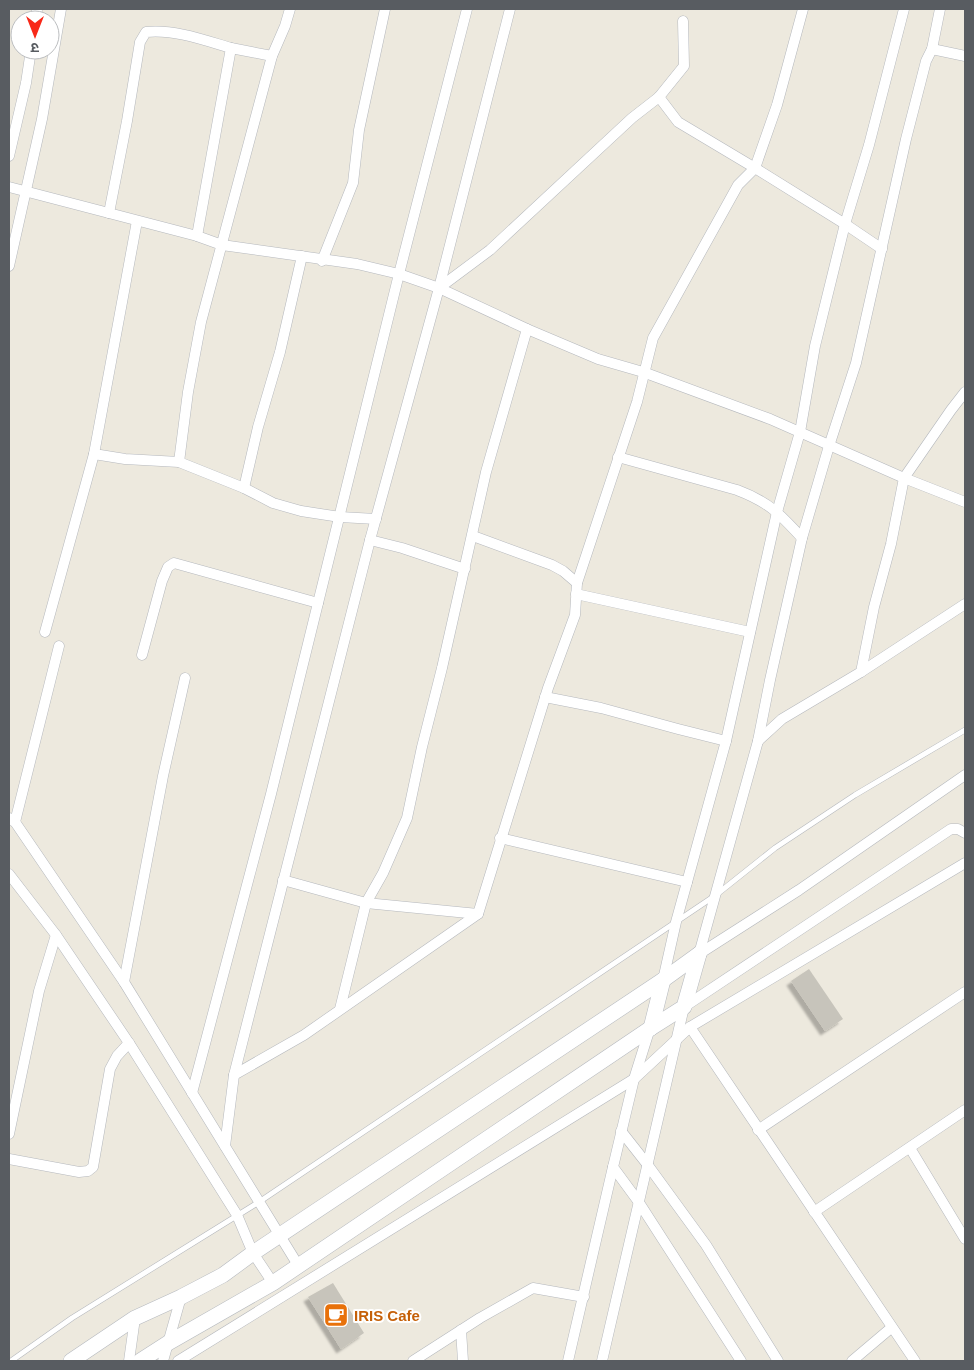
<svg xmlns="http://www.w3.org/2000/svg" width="974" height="1370" font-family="Helvetica,'Noto Sans Devanagari',sans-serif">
	<defs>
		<filter id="shadow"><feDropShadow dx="-4.5" dy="4.5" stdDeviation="1" flood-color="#0004"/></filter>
	</defs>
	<rect width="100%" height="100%" fill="#ede9de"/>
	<g fill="#c7c4bb" filter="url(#shadow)">
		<polygon points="809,969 843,1019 825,1031 791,981"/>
		<polygon points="333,1283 364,1333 341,1349 308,1297"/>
	</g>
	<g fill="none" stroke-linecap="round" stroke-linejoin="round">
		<defs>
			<polyline id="lane" points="11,1361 72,1318 259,1202 716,895 775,848 855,795 965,730"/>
			<g id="street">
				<polyline points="803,9 777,105 755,168 845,224 882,249"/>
				<polyline points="36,20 37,9"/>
				<polyline points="231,48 272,56"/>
				<polyline points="932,49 965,56"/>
				<polyline points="659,97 684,66 683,21"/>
				<polyline points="9,156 26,83 31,50"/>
				<polyline points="9,187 197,236 222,245 357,264 399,274 439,288 527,329 598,359 643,372 770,419 904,478 965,502"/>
				<path d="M109,213L127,121L140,42L146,32C174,29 204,40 231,48L197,236"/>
				<polyline points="137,221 94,454 125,459 179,462 244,488 273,503 301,511 340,517 376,519"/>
				<polyline points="322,261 353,183 359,130 385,9"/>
				<polyline points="9,266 42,119 61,9"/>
				<path d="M618,457L737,490C769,502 780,514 802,538"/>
				<polyline points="179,462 188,392 201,322 272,56 285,26 290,9"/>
				<polyline points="244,488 258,427 280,352 302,256"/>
				<polyline points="473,536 552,565 563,571 577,583"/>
				<polyline points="370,540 402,548 465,569"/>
				<polyline points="576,594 750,632"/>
				<polyline points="45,632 94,454"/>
				<polyline points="142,655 162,581 168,567 174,563 318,603"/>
				<polyline points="861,672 965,604"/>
				<polyline points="545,697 601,708 678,729 726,741"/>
				<polyline points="758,741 782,719 861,672 874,607 891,544 904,478 951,410 965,392"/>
				<polyline points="9,818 15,822 124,982 298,1265"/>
				<polyline points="15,822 59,646"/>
				<polyline points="500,838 687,882"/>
				<polyline points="9,874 56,935 129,1043 237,1215 253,1253 273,1283"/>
				<polyline points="283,880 366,903 478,914"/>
				<polyline points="699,954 758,741 770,680 802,538 829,446 856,363 906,139 926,61 932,49 940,9"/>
				<polyline points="699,954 799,890 965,775"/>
				<polyline points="663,980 676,922 726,741 777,512 800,432 815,346 845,224 869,145 904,9"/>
				<polyline points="124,982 163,776 185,678"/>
				<polyline points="340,1009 366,903 383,873 407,818 422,747 442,668 486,472 527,329"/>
				<polyline points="690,1027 915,1361"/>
				<polyline points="650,1028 634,1079 613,1167 638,1201 741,1361"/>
				<polyline points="234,1075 304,1035 478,914 548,688 575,615 577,583 637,402 653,338 738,185 755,168 678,122 659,97 632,118 490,250 439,288"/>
				<polyline points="192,1093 271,794 399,274 467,9"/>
				<polyline points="758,1130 965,992"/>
				<polyline points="621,1131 647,1164 706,1245 778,1361"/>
				<polyline points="9,1134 39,991 56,935"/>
				<polyline points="225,1146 234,1075 370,540 439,288 510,9"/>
				<polyline points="910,1148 965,1239"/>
				<polyline points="9,1159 79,1172 88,1171 93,1167 110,1069 117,1056 129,1043"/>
				<polyline points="814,1212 965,1110"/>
				<polyline points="461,1330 463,1361"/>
				<polyline points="129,1361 135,1318"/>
				<polyline points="163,1361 181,1297"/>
				<polyline points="178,1361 634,1079 690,1027 965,863"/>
				<polyline points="413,1361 480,1318 533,1288 584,1297"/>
				<polyline points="568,1361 613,1167"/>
				<polyline points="602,1361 684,1007 951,829 958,829 965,833"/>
				<polyline points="852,1361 891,1328"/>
			</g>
			<g id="secondary">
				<polyline points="651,1028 663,980"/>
				<polyline points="71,1361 135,1318 181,1297 223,1275 253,1253 663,980 699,954"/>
				<polyline points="140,1361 168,1343 273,1283 651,1028 684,1007 699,954"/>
			</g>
		</defs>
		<use href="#lane" stroke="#b5b8bd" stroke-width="6"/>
		<use href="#street" stroke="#b5b8bd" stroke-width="11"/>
		<use href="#secondary" stroke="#b5b9bf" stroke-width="16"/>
		<use href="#lane" stroke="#fff" stroke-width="5"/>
		<use href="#street" stroke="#fff" stroke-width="10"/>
		<use href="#secondary" stroke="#fff" stroke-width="15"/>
	</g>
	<defs>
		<symbol id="cafe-square" viewBox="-11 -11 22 22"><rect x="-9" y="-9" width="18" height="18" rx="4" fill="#e8710a" stroke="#fff"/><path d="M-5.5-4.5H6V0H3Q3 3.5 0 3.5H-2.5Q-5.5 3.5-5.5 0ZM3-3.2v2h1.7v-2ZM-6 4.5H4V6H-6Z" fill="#fff"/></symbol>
	</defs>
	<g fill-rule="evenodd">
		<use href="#cafe-square" x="322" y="1301" width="28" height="28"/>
	</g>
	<g text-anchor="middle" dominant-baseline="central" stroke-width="4" stroke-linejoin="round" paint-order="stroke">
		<g font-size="15" font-weight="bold" fill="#c56008" stroke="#fff" text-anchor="start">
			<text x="354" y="1315">IRIS Cafe</text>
		</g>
	</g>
	<rect width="974" height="1370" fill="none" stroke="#585c61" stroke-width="20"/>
	<g transform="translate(35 35) rotate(180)"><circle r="24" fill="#ffffff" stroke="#bcbec0"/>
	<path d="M0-4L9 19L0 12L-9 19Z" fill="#f82919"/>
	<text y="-8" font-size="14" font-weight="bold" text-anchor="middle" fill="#585c61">उ</text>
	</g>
</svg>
